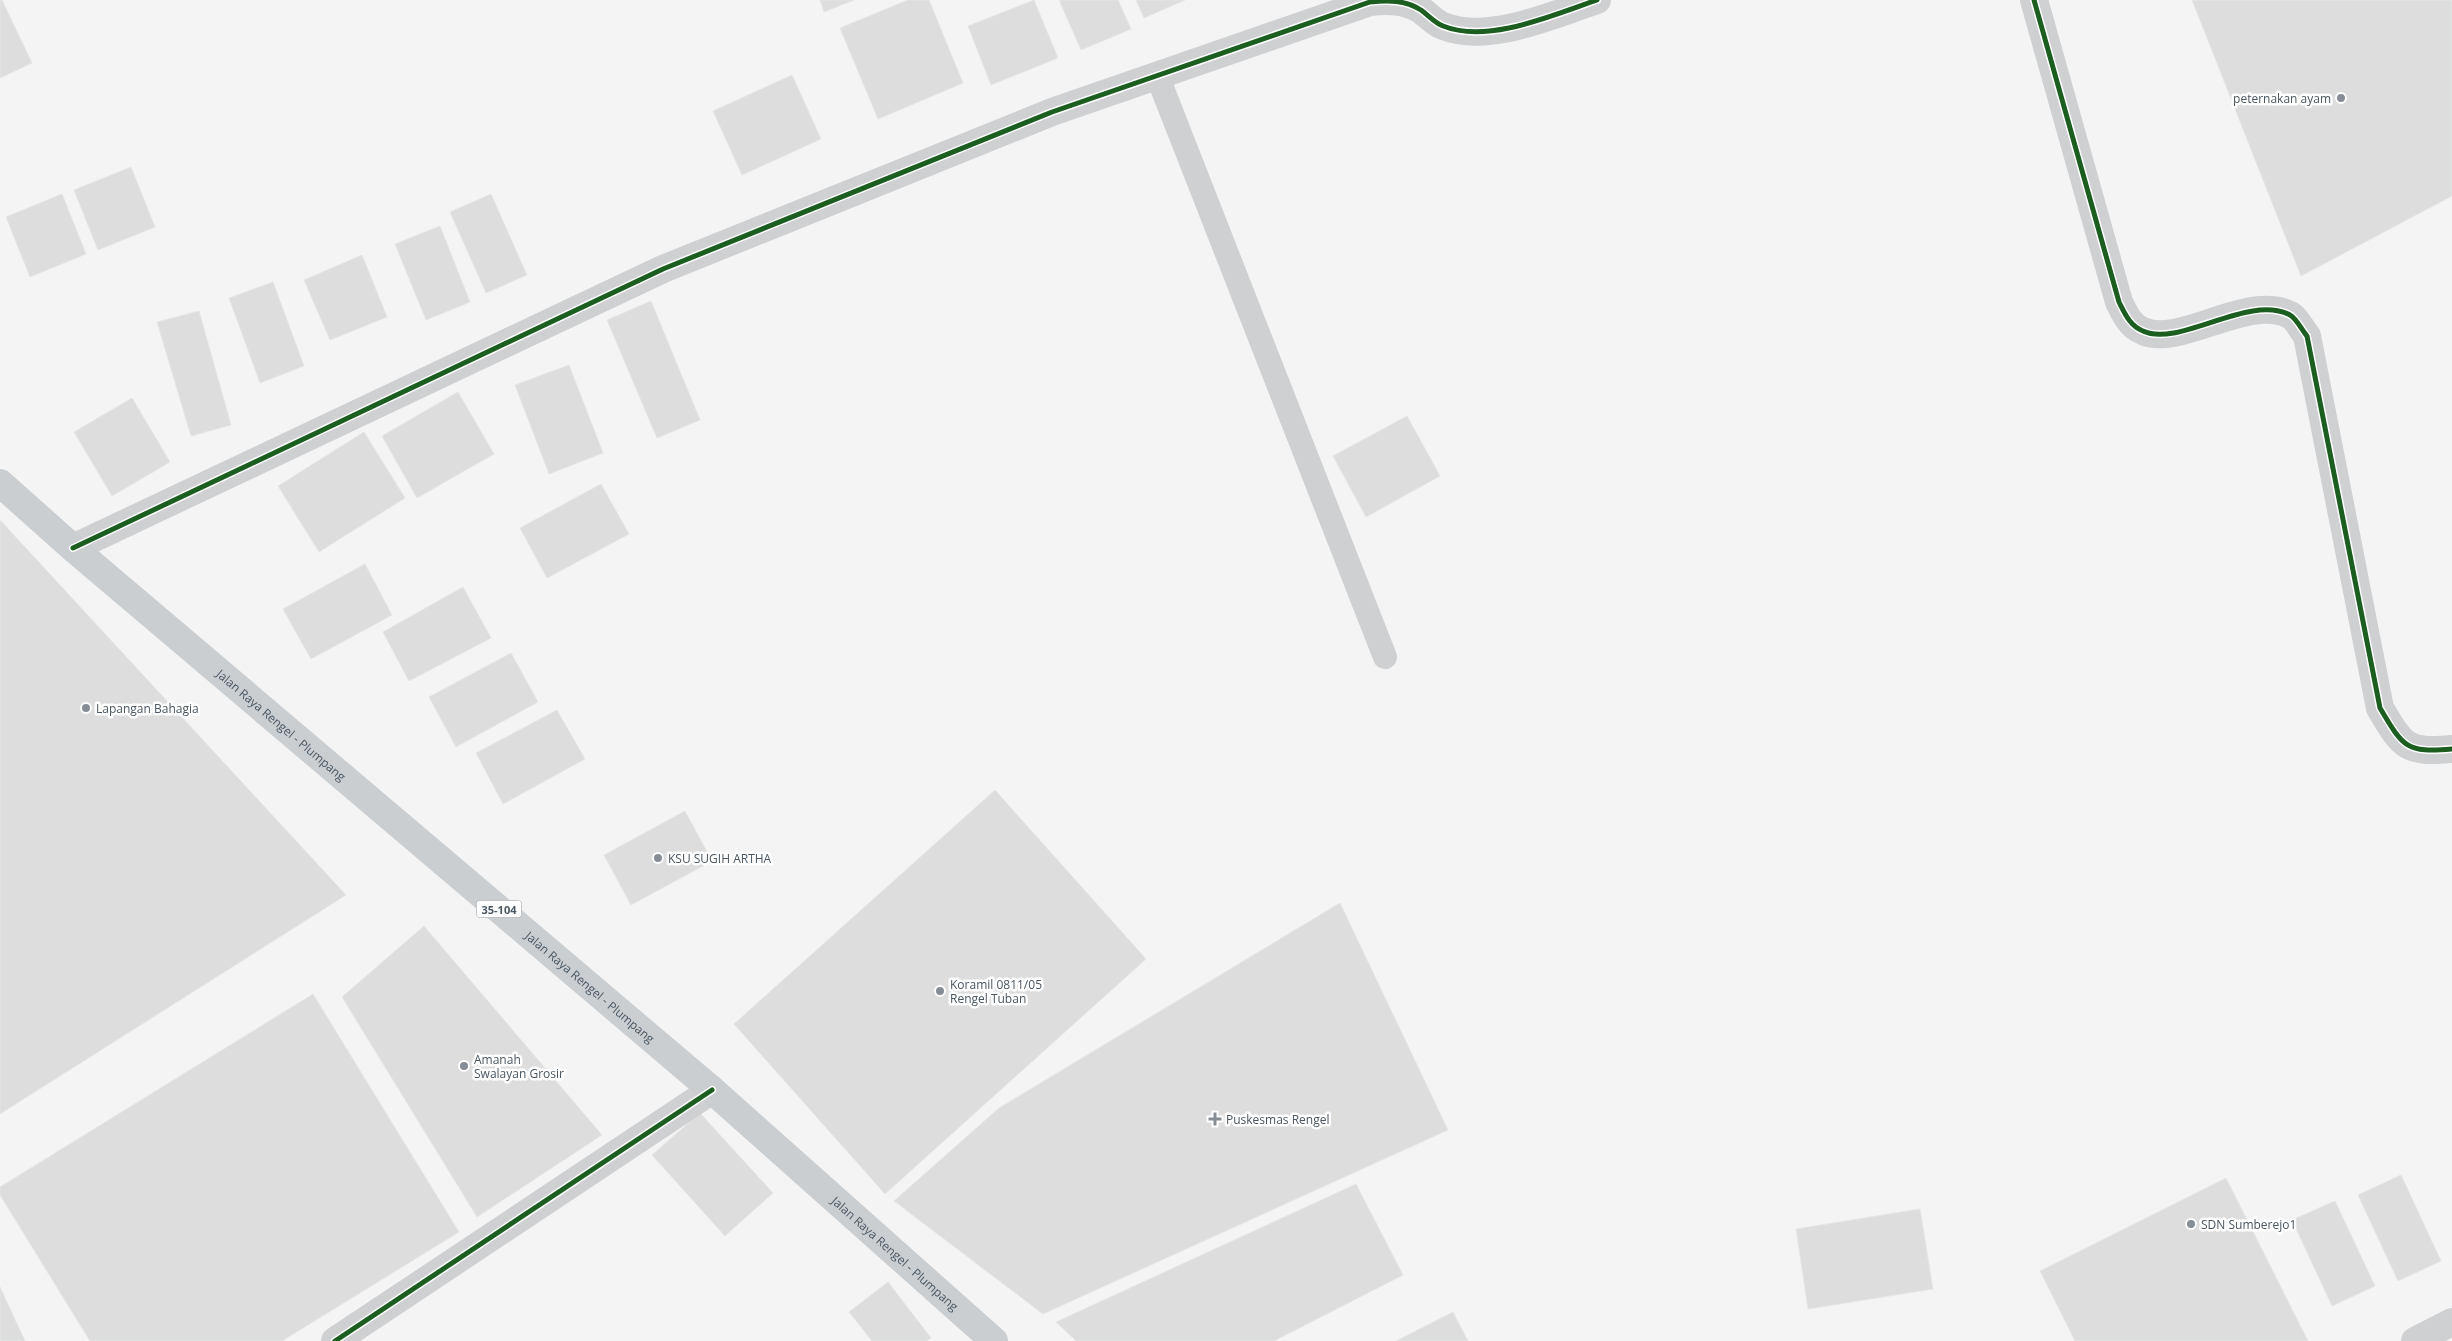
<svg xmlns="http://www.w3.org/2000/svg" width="2452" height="1341" font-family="'Open Sans',sans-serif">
	<rect width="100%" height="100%" fill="#f4f4f4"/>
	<g fill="#ddddde" stroke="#e5e6e7">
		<polygon points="0,0 2,0 32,63 0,78"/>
		<polygon points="820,0 854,0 824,12"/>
		<polygon points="908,0 929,0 963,83 878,119 840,28"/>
		<polygon points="1034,0 1058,58 991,85 968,26"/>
		<polygon points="1059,0 1118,0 1131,29 1081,50"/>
		<polygon points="1136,0 1185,0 1144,18"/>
		<polygon points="2192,0 2452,0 2452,196 2301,276"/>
		<polygon points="792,75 821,139 742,175 713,111"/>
		<polygon points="131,167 155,227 98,250 74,190"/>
		<polygon points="62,194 86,254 30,277 6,217"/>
		<polygon points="491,194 527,275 486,293 450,212"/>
		<polygon points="440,226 470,302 426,320 395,244"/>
		<polygon points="362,255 387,317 330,340 304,280"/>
		<polygon points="273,282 304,366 260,383 229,298"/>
		<polygon points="651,301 700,420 657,438 607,320"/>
		<polygon points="199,311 231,425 191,436 157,322"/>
		<polygon points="569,365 603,453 549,474 515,385"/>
		<polygon points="458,392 494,454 417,498 382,436"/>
		<polygon points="132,398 170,462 112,496 74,432"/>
		<polygon points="1407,416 1440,476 1366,517 1333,456"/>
		<polygon points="364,432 405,498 319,552 278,486"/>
		<polygon points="601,484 629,534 547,578 520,528"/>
		<polygon points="0,520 346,895 0,1114"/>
		<polygon points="365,564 392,615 311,659 283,609"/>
		<polygon points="463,587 491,638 409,681 383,632"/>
		<polygon points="511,653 538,702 456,747 429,697"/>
		<polygon points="557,710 585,759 503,804 476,753"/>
		<polygon points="995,790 1146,959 885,1194 734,1024"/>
		<polygon points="685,811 712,861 631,905 604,855"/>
		<polygon points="1340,903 1448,1130 1043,1314 894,1201 999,1108"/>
		<polygon points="424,926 602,1135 477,1217 342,997"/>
		<polygon points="313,994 459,1232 282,1341 90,1341 0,1195 0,1187"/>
		<polygon points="700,1113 773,1193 725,1236 652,1155"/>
		<polygon points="2401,1175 2441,1261 2398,1281 2358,1195"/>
		<polygon points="2226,1178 2308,1341 2075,1341 2040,1271"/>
		<polygon points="1356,1184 1403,1275 1274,1341 1076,1341 1056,1322"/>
		<polygon points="2335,1201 2375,1286 2332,1306 2292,1220"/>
		<polygon points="1920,1209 1933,1289 1808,1309 1796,1229"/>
		<polygon points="888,1282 931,1338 927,1341 872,1341 849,1312"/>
		<polygon points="0,1287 25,1341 0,1341"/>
		<polygon points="1453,1312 1468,1341 1396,1341"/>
	</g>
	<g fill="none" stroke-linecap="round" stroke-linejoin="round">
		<polyline stroke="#ced0d2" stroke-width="24" points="1157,75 1385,657"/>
		<g stroke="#ced0d2" stroke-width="28">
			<path d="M2034,0L2119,302C2125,314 2130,326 2143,331C2179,348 2249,293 2290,315C2296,318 2302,330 2307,336L2380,708C2403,747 2406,753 2452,749"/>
			<path d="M73,548L663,269L1052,112L1370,2C1388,0 1405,0 1421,10C1428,15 1435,23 1443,26C1488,44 1553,15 1597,0"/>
			<polyline points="335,1341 712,1090"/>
			<polyline points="2415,1341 2452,1322"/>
		</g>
		<path stroke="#caced1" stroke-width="28" id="s1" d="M0,483L73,548L712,1090L994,1341"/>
		<defs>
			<g id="cycleway">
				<path d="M2034,0L2119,302C2125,314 2130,326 2143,331C2179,348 2249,293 2290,315C2296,318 2302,330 2307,336L2380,708C2403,747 2406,753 2452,749"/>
				<path d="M73,548L663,269L1052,112L1370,2C1388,0 1405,0 1421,10C1428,15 1435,23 1443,26C1488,44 1553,15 1597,0"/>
				<polyline points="335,1341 712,1090"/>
			</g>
		</defs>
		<use href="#cycleway" stroke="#fff" stroke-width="8"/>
		<use href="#cycleway" stroke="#1b5e20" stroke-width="5"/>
	</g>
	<g fill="#868d94" stroke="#fff" stroke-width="2">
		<circle cx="2341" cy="98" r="5"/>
		<circle cx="86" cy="708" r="5"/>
		<circle cx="658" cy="858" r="5"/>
		<circle cx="940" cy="991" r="5"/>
		<circle cx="464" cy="1066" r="5"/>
		<path d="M1212.5 1111.5h5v5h5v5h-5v5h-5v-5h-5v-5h5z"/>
		<circle cx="2191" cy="1224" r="5"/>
	</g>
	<g text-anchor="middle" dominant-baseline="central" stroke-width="5" stroke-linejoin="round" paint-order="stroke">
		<rect fill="#fff" stroke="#808990" stroke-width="1" x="476.5" y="900.5" width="45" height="17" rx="4"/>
		<g font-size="11" font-weight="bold" fill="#4a5661">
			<text x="499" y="909">35-104</text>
		</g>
		<g font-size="12" fill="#4a5661" stroke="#fff" text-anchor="start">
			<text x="2331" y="98" text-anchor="end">peternakan ayam</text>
			<text x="96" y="708">Lapangan Bahagia</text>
			<text x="668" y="858">KSU SUGIH ARTHA</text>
			<text x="950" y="984">Koramil 0811/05<tspan x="950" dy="14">Rengel Tuban</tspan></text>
			<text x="474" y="1059">Amanah<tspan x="474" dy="14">Swalayan Grosir</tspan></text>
			<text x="1226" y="1119">Puskesmas Rengel</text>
			<text x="2201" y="1224">SDN Sumberejo1</text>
		</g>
		<g font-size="12" fill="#4a5661" stroke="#fff">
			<text stroke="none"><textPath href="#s1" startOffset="371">Jalan Raya Rengel - Plumpang</textPath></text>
			<text stroke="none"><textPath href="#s1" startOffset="776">Jalan Raya Rengel - Plumpang</textPath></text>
			<text stroke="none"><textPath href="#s1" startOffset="1181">Jalan Raya Rengel - Plumpang</textPath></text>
		</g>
	</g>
</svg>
